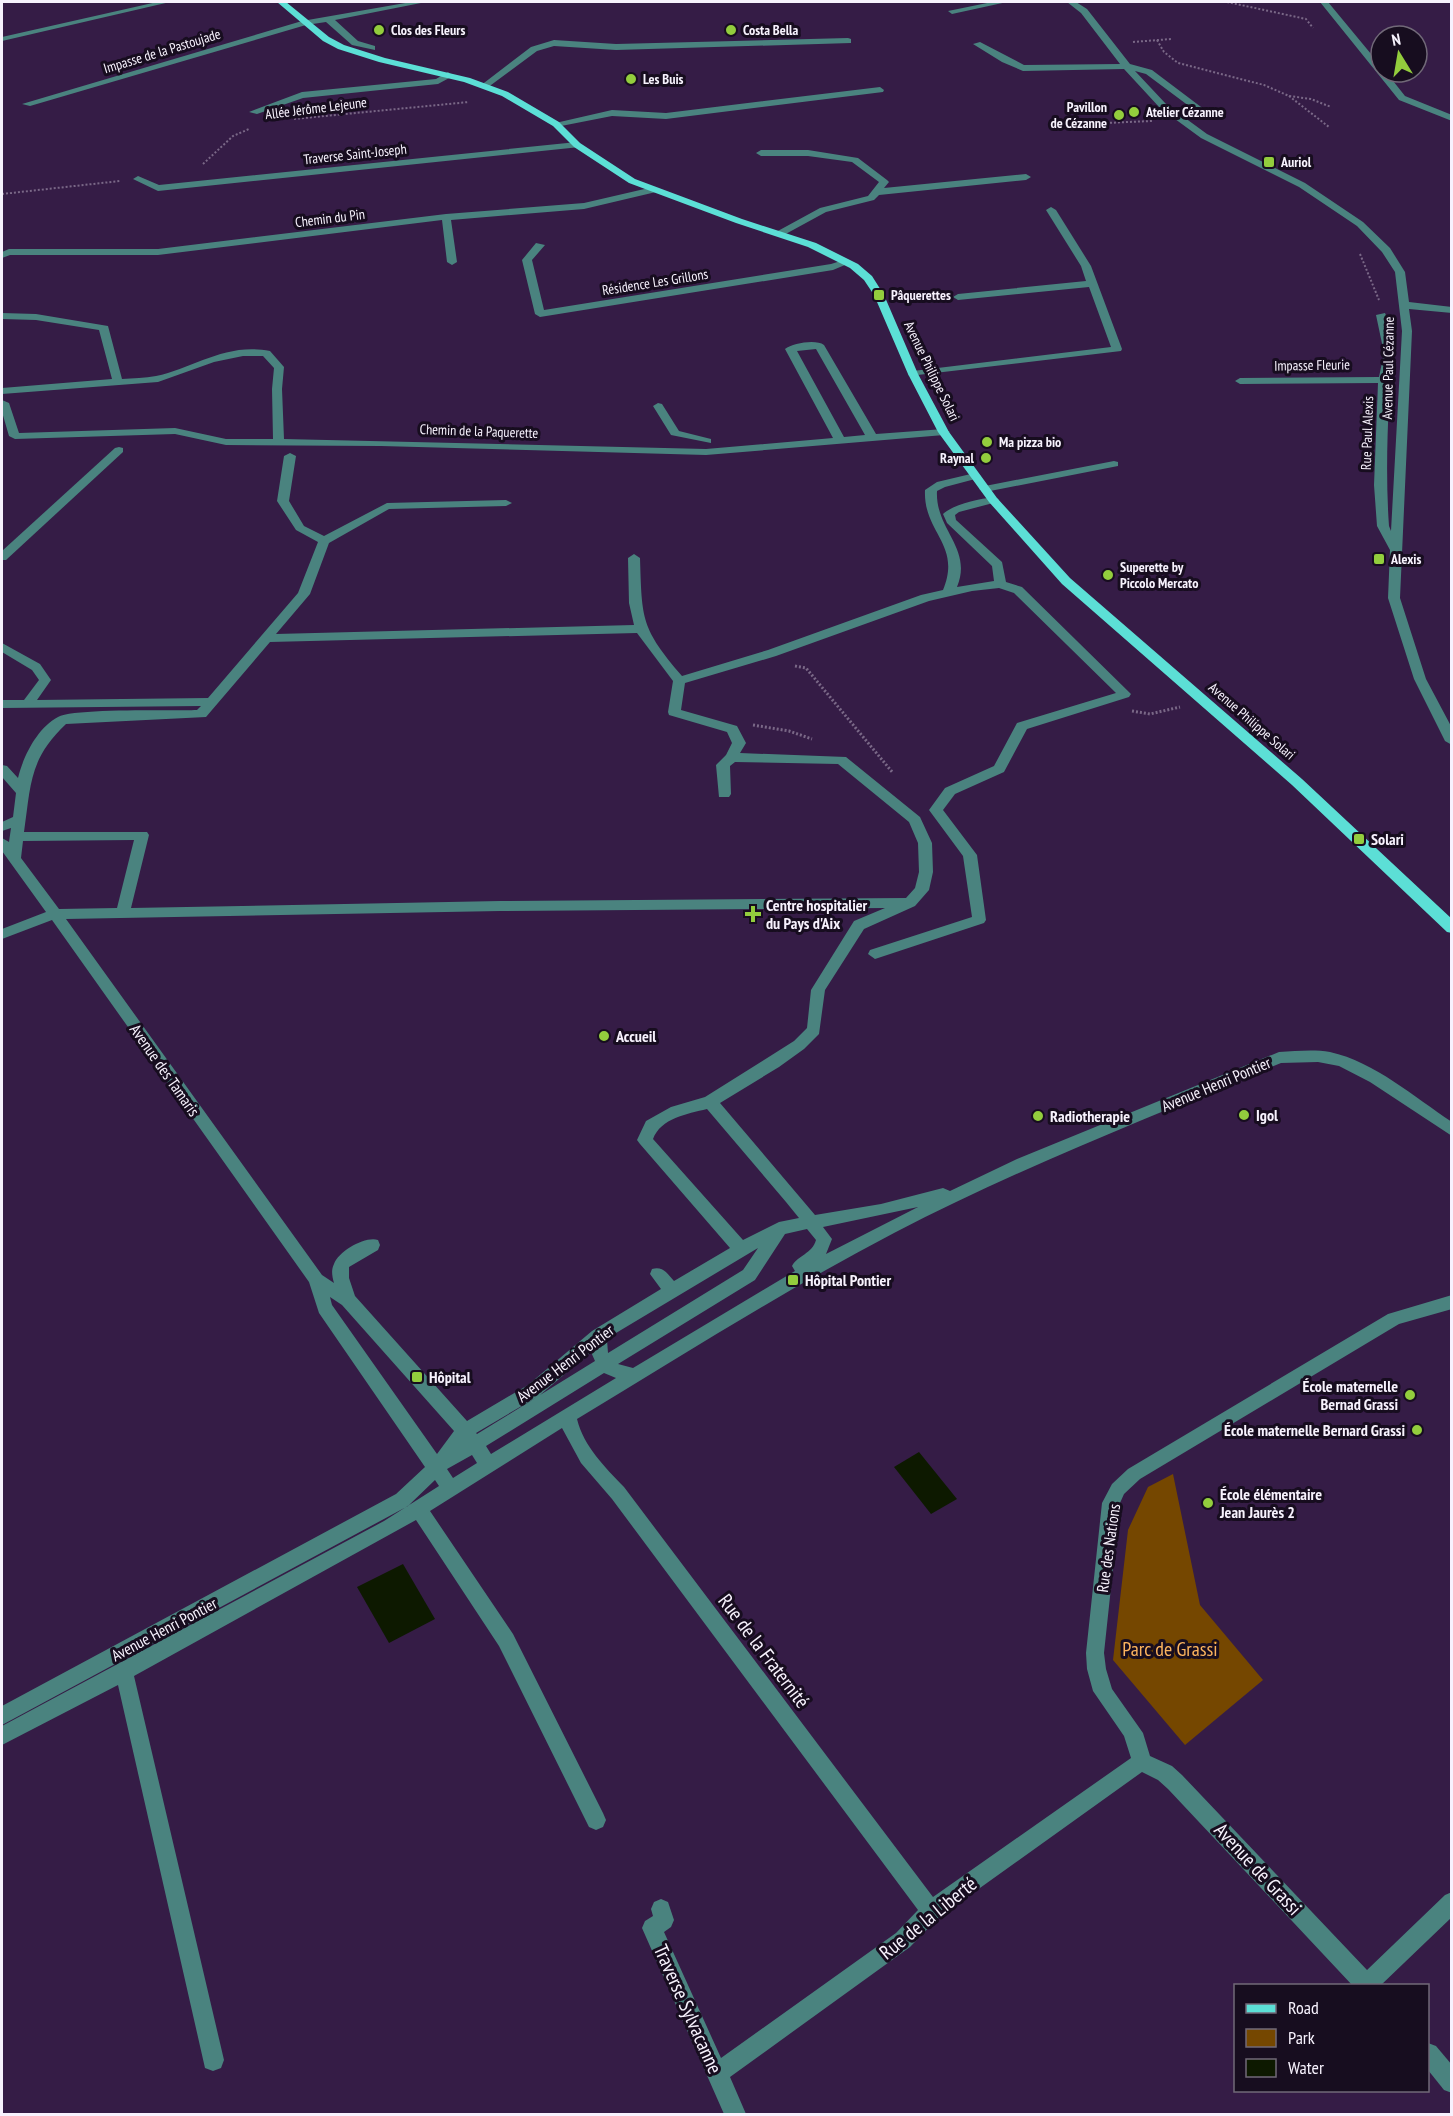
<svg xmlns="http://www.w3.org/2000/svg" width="1453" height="2116" font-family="'PT Sans Narrow',sans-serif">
	<rect width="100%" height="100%" fill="#351c46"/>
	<polygon fill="#754700" points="1173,1474 1200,1605 1263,1680 1185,1745 1113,1660 1128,1530 1148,1487"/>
	<g fill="#0d1900">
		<polygon points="919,1452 957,1499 931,1514 894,1467"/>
		<polygon points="403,1564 435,1619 389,1643 357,1587"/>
	</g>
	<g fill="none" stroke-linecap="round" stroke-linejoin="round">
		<g stroke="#7a6887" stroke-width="2" stroke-dasharray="2 2" stroke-linecap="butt">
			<polyline points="1227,2 1306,19 1313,28"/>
			<polyline points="1157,40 1164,52 1178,63 1264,85 1289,96 1311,99 1331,107"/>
			<polyline points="1133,42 1171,39"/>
			<polyline points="1289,96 1329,127"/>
			<polyline points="294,119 469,102"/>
			<polyline points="1082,124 1152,121"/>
			<polyline points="203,164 233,136 249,129"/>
			<polyline points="2,194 120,181"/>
			<polyline points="1360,254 1379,300"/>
		</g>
		<g stroke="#7a6887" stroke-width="3" stroke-dasharray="2 2" stroke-linecap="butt">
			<polyline points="795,666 806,668 893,773"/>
			<polyline points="1132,711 1150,714 1180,707"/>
			<polyline points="753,725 789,731 812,739"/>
		</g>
		<g fill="#4a837f" fill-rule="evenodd">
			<polygon points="157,2 170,2 2,41 2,37"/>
			<polygon points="411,2 426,2 335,20 358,41 375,46 375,50 352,45 326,22 306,25 30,106 22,104 302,21"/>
			<polygon points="992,2 1007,2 952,14 948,11"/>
			<path d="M1067,2H1076L1087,9L1130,64L1152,70L1209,113L1201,115L1146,74L1135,71L1166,104L1207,134L1305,183L1363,222L1390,248L1405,272L1409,302L1452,307V313L1409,309L1412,331L1400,598L1426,679L1452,728V745L1445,741L1414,679L1388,598L1390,550L1377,526L1374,485L1378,383L1240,384L1235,381L1240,378L1379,377L1384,353L1376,315L1385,313C1399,343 1390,369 1389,400C1387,442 1386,484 1389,526L1391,531L1402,331L1395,272L1382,252L1357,226L1299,187L1201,138L1160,108L1124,69L1023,71L1002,62L973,44L980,42L1024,65L1120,64L1081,13Z"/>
			<polygon points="1320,2 1328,2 1381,66 1381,72 1386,72 1405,96 1452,115 1452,121 1399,100"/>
			<polygon points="848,38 851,39 851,43 616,50 554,46 537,51 487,88 480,86 531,47 554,40 616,44"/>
			<polygon points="448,72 452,75 451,77 438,84 303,98 257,114 249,112 302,92 436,79"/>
			<polygon points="880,87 884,90 883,92 666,119 612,116 556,127 551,124 612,110 666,113"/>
			<polygon points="577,142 580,143 580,147 158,191 133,179 138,176 159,185"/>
			<polygon points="808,150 858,158 887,180 889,182 884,188 1026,174 1031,177 1026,180 879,195 874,200 826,212 782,236 776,236 776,232 820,208 868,196 879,182 852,162 808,156 761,156 756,153 761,150"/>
			<polygon points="653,187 656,188 656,192 584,209 451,220 457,262 452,265 447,262 442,220 158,255 10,255 2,258 2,252 9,249 158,249 446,214 584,203"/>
			<polygon points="1051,207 1056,210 1091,266 1122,349 1121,351 909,376 908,374 913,371 1111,347 1089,287 958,300 953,297 958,294 1086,281 1081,266 1046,210"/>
			<polygon points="536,243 545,245 532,260 544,310 831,264 847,259 852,262 833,270 540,317 535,314 522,260"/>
			<path d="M2,313L36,314L108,326L122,379C133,378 145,378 156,376C194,368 226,342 270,351L284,367L282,389L284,439L706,449L833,438L785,349C793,343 816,339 824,345L876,434L944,429L950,432L944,435L706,455L381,446L226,445L175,434L15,439L9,436L2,412V400L9,403L19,433L175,428L226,439H273L272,389L274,368L263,356H243L214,362L158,382L2,394V388L112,379L99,330L36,320L2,319ZM816,349L865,435L844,437L797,351Z"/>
			<polygon points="658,403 662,404 679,431 711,439 711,443 671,435 653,406"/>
			<polygon points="119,447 123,448 123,452 6,560 2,560 2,551 115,448"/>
			<path d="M290,453L296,456L289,501L304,526L324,536L387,503L506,500L512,503L506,506L389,509L329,543L310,594L276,634L634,625L629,603L628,558L634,554L640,558C642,620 641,628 682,676L768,650L921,595L943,590C962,544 923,533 925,490L937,482L975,473L981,476L979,478L945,487L937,491C935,530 973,548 957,587L994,581L992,566L947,523L943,514C952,505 985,496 997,498L999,500L997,502L959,512L955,515L956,520L1002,562L1006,582L1022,587L1131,694L1129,697L1027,729L1004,772L955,794L943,810L977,855L986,920L984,923L875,959L868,954L870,950L972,917L963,856L929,810L945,788L994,766L1017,723L1116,693L1014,593L999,588L972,591L929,601L776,656L685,683L681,710L737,726L746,743L740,753L846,757L920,817L932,843L933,872L929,890L915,906L864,929L825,990L819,1034L804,1049L779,1067L720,1103L815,1215L881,1204L943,1188L950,1191L1017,1159L1279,1052C1296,1051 1314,1049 1330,1052C1375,1062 1414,1097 1452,1122V1136L1370,1082L1339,1066L1318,1062L1281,1063C1150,1117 1019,1168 894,1233C785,1290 681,1356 577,1419C584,1447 605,1467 624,1487L933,1897L1131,1758L1124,1736L1093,1691L1087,1669L1086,1653L1102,1503L1112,1484L1128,1469L1388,1314L1452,1295V1309L1399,1324L1140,1479L1124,1494L1120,1503L1104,1653L1106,1669L1112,1689L1143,1733L1150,1756L1172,1766L1182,1775L1367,1970L1445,1895L1452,1892V1917L1380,1986H1353L1168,1789L1158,1780L1142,1772L938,1918L910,1947L730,2077L746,2114H724L642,1928L645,1921L653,1916L651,1909L654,1902L661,1899L668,1902L674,1920L671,1927L664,1932L721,2058L896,1933L918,1910L612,1499L581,1463L562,1428L430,1511L513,1634L603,1813L606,1820L603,1827L596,1830L589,1827L499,1646L416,1520L134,1676L224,2060L221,2068L213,2071L205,2068L118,1685L2,1745V1726L384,1521L439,1486L435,1480L408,1506L2,1725V1706L396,1494L425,1467L319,1313L309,1282L52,920L2,939V929L46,912L2,851V838L9,842L11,828L2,831V822L13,817L16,793L2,777V765L7,766L18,778C23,757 37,728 58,717C74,708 172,711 197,710L201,706L2,708V700H24L39,680L32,670L2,652V643L40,664L51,680L37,700L208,698L298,593L318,542L296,530L277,501L284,456ZM637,633L673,681L668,712L669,715L727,732L732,743L726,755L716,765L719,797H729L731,794L730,766L735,762L838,764L909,822L918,843L919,872L915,888L906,898L500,901L131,908L149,835L147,832H24C31,784 29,759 66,724L206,717L270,642ZM134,840L117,908L59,909L21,858L23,841ZM885,908L854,921L811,990L807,1028L794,1041L705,1097L671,1107L646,1121L637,1140L640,1144L730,1248L674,1281C667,1273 663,1266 652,1269L650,1274L661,1289L592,1331L528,1385L467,1421L355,1296L349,1278V1267L378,1250L380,1245L378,1240C365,1236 339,1251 334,1264C331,1270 332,1276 334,1283L322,1275L66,919L500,911ZM707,1109L786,1202L799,1218L779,1222L743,1240L653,1139C661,1118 687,1114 707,1109ZM918,1207L826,1254L832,1239L823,1227ZM807,1229L816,1240C812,1254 798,1255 792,1266L795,1271L633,1368L618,1364L755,1280L785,1234ZM758,1248L743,1270L608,1353L607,1340L616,1333ZM330,1297L342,1305L454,1431L437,1454L332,1305ZM591,1352L595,1361L540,1395ZM604,1373L616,1378L491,1454L486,1446ZM537,1397L477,1434L476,1433ZM472,1455L477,1463L453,1478L447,1469Z"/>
			<polygon points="1114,461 1118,462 1118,466 985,492 979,489 985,486"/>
			<polygon points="1428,2043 1436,2046 1452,2065 1452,2093 1444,2090 1428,2070"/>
		</g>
		<polygon fill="#5cdfd6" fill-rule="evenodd" points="277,2 286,2 329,37 344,45 385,58 470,78 508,92 559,122 580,143 635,179 742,219 816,243 858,264 872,276 884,295 918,374 949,432 997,498 1070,578 1302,779 1452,919 1452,933 1447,932 1292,785 1062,584 989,502 938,432 908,374 874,295 864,280 850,268 808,247 736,223 629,183 574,147 553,126 502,96 464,82 379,62 338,49 323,41"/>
	</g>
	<g fill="#93cd3d" stroke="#170d1f" stroke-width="2">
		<circle cx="379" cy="30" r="6"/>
		<circle cx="731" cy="30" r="6"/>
		<circle cx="631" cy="79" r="6"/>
		<circle cx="1134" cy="112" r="6"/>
		<circle cx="1119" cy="115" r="6"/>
		<rect x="1263" y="156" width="12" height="12" rx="3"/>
		<rect x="873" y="289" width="12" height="12" rx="3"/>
		<circle cx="987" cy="442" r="6"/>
		<circle cx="986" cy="458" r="6"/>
		<rect x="1373" y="553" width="12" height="12" rx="3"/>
		<circle cx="1108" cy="575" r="6"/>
		<rect x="1353" y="833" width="12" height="12" rx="3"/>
		<path d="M750 905h6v6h6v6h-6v6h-6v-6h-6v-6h6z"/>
		<circle cx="604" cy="1036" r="6"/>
		<circle cx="1244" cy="1115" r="6"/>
		<circle cx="1038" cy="1116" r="6"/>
		<rect x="787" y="1274" width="12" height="12" rx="3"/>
		<rect x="411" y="1371" width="12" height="12" rx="3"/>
		<circle cx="1410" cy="1395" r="6"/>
		<circle cx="1417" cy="1430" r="6"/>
		<circle cx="1208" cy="1503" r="6"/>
	</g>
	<g text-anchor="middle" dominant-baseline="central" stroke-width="6" stroke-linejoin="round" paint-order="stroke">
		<g font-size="14" font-weight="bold" fill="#f7f2fd" stroke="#170d1f" text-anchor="start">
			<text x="391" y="30">Clos des Fleurs</text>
			<text x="743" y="30">Costa Bella</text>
			<text x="643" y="79">Les Buis</text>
			<text x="1107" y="107" text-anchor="end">Pavillon<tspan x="1107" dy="16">de Cézanne</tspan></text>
			<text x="1146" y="112">Atelier Cézanne</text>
			<text x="1281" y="162">Auriol</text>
			<text x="891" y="295">Pâquerettes</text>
			<text x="999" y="442">Ma pizza bio</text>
			<text x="974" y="458" text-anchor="end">Raynal</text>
			<text x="1391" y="559">Alexis</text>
			<text x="1120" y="567">Superette by<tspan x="1120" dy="16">Piccolo Mercato</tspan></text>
		</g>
		<g font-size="14" fill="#f7f2fd" stroke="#170d1f">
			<text transform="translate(162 51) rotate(-17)">Impasse de la Pastoujade</text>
			<text transform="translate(316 108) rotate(-7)">Allée Jérôme Lejeune</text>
			<text transform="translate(355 154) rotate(-6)">Traverse Saint-Joseph</text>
			<text transform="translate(330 218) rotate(-7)">Chemin du Pin</text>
			<text transform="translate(655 282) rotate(-9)">Résidence Les Grillons</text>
			<text transform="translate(1312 365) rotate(-1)">Impasse Fleurie</text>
			<text transform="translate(1388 368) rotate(-89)">Avenue Paul Cézanne</text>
			<text transform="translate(932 371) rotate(64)">Avenue Philippe Solari</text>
			<text transform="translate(479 431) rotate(2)">Chemin de la Paquerette</text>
			<text transform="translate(1367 433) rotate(-88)">Rue Paul Alexis</text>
			<text transform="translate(1252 721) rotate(41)">Avenue Philippe Solari</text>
		</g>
		<g font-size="16" font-weight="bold" fill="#f7f2fd" stroke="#170d1f" text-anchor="start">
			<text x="1371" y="839">Solari</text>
			<text x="766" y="905">Centre hospitalier<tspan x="766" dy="18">du Pays d'Aix</tspan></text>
			<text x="616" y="1036">Accueil</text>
			<text x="1256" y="1115">Igol</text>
			<text x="1050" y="1116">Radiotherapie</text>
			<text x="805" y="1280">Hôpital Pontier</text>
			<text x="429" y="1377">Hôpital</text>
			<text x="1398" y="1386" text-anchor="end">École maternelle<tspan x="1398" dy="18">Bernad Grassi</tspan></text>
			<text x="1405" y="1430" text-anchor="end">École maternelle Bernard Grassi</text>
			<text x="1220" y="1494">École élémentaire<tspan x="1220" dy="18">Jean Jaurès 2</tspan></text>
		</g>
		<g font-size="16" fill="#f7f2fd" stroke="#170d1f">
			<text transform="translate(165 1070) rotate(55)">Avenue des Tamaris</text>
			<text transform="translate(1216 1084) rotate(-23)">Avenue Henri Pontier</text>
			<text transform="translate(565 1363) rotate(-37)">Avenue Henri Pontier</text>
			<text transform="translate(1108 1548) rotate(-82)">Rue des Nations</text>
			<text transform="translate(164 1629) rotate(-28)">Avenue Henri Pontier</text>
		</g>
		<g font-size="20" fill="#fcb45e" stroke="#170d1f">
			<text x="1170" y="1649">Parc de Grassi</text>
		</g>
		<g font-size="20" fill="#f7f2fd" stroke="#170d1f">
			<text transform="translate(764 1651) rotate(53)">Rue de la Fraternité</text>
			<text transform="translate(1258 1869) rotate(47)">Avenue de Grassi</text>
			<text transform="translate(928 1918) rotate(-39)">Rue de la Liberté</text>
			<text transform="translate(688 2009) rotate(66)">Traverse Sylvacanne</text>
		</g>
	</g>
	<rect width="1453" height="2116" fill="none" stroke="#f7f2fd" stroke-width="6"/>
	<rect x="1234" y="1984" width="195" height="108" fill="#170d1f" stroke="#716978" stroke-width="1.5"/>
	<rect x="1246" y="2004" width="30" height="9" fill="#5cdfd6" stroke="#716978" stroke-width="1.5"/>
	<text x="1288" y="2014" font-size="18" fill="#f7f2fd">Road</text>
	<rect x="1246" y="2029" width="30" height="18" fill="#754700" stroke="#716978" stroke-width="1.5"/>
	<text x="1288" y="2044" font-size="18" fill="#f7f2fd">Park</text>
	<rect x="1246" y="2059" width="30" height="18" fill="#0d1900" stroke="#716978" stroke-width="1.5"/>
	<text x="1288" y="2074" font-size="18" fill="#f7f2fd">Water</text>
	<g transform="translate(1399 54) rotate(349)"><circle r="28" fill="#170d1f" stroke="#716978" stroke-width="1.5"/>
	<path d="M0-4.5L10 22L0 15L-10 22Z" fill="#93cd3d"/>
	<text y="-9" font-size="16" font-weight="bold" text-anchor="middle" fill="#f7f2fd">N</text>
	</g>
</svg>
